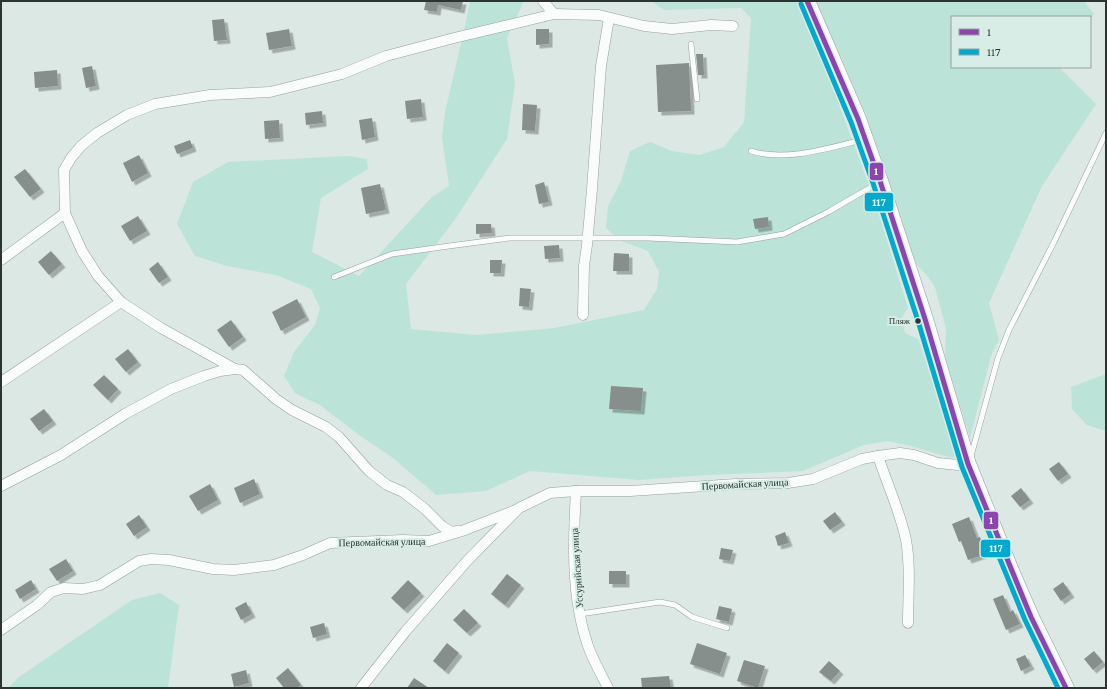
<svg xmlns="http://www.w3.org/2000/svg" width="1107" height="689" font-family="'Crimson Pro',serif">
	<defs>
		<filter id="shadow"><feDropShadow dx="3.5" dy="3.5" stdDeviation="0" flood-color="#0004"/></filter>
	</defs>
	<rect width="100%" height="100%" fill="#dce8e4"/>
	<g fill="#bce3d8">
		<polygon points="470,1 524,1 507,38 515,84 507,139 456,218 406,284 411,329 476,335 554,328 644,310 657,289 659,272 648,251 621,241 606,228 608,206 621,181 630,151 650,142 672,151 700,155 724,147 744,122 751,18 741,8 664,10 651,1 802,1 831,71 841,110 873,196 908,308 902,317 905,333 918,339 961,458 948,457 911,446 888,441 864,445 803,471 708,475 639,480 530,471 486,491 436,495 393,458 359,435 320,405 295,393 284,376 294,352 315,325 320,308 311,289 276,275 227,266 195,256 177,224 193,182 228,162 348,156 367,159 368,169 321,198 312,252 359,276 432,197 449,186 442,137 445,112 466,22"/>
		<polygon points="814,1 1084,1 1094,14 1090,20 1090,17 952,17 952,67 1059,67 1096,104 1042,186 989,303 999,340 991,356 970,438 945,357 946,329 935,287 928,277 917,265"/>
		<polygon points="1106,374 1106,431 1087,425 1072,409 1071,387"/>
		<polygon points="160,593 179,605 168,688 8,688 19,677 132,600"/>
	</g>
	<g fill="#868f8c" filter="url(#shadow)">
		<polygon points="426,1 463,1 461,10 438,5 437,12 424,10"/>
		<polygon points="224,19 227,40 214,41 212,20"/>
		<polygon points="289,29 292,46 269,50 266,33"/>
		<polygon points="536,29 549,29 549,44 536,45"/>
		<polygon points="696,54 703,54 704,75 698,75"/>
		<polygon points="689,63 691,111 658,112 656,65"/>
		<polygon points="92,66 96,86 86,88 82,68"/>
		<polygon points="57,70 58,86 35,88 34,72"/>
		<polygon points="421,99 423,117 407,119 405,101"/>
		<polygon points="523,104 537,105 535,131 522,130"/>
		<polygon points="322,111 323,123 306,125 305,113"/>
		<polygon points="372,118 375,137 362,140 359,120"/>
		<polygon points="279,120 280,138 265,139 264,121"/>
		<polygon points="190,140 193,148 177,154 174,146"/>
		<polygon points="139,155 148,173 132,182 123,163"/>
		<polygon points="25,169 41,189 30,197 14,177"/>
		<polygon points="544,182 549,202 539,204 535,185"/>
		<polygon points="380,184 386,210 366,214 361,188"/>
		<polygon points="138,216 147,231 130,241 121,226"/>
		<polygon points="768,217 769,227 755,229 753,219"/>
		<polygon points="476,224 491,224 492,233 476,234"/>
		<polygon points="559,245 560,258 545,259 544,246"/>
		<polygon points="51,251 62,264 49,275 38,262"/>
		<polygon points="614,253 629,254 629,271 613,271"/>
		<polygon points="490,260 502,260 501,273 490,273"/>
		<polygon points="158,262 168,277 159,283 149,269"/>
		<polygon points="520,288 531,289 529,307 519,306"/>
		<polygon points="297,299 306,317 281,331 272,312"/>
		<polygon points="231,320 243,337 229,347 217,330"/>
		<polygon points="128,349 138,362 126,372 115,359"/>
		<polygon points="104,375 118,389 108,400 93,385"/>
		<polygon points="611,386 643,388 641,411 609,409"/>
		<polygon points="44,409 53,421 39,431 30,419"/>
		<polygon points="1059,462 1068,474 1058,481 1049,469"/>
		<polygon points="254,479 260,494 240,503 234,488"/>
		<polygon points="210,484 218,500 198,511 189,496"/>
		<polygon points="1021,488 1030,500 1020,507 1011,496"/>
		<polygon points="835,512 842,522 830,530 823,521"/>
		<polygon points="139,515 147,527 134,536 126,524"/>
		<polygon points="969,517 977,538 980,537 986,554 968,560 961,541 959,542 952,524"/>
		<polygon points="785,532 789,543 778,546 775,536"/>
		<polygon points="721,548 733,550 730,561 719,559"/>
		<polygon points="66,559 73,571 57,581 49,569"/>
		<rect x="609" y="571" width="17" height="13"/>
		<polygon points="507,574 521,585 505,605 491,594"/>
		<polygon points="31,580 36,589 20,599 15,590"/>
		<polygon points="408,580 421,593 404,610 391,598"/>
		<polygon points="1063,582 1071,594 1061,601 1053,589"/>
		<polygon points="1003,595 1010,612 1013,610 1020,624 1006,630 993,599"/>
		<polygon points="246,602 252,614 241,620 235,608"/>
		<polygon points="719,606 732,609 729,622 716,619"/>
		<polygon points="464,609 478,623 467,633 453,620"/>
		<polygon points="324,623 327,634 313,638 310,627"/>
		<polygon points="447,643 459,653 445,671 433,661"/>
		<polygon points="697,643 727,653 720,674 690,664"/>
		<polygon points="1094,651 1103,662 1093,670 1084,659"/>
		<polygon points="1025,655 1031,666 1021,671 1016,659"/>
		<polygon points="744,660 765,666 758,688 737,681"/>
		<polygon points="829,661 840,671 831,681 819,672"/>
		<polygon points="288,668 301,685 297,688 284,688 276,678"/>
		<polygon points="246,670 249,683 234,687 231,674"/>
		<polygon points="669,676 671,688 642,688 641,678"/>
		<polygon points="414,678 429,688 407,688"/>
	</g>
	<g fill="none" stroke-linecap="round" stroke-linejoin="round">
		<defs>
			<g id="lane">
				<polyline points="691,44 697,99"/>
				<path d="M751,151C785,162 829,148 862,140"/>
				<polyline points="334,277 392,254 449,246 510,238 648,238 737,242 784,234 828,212 878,183"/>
				<polyline points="971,456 998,358 1009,330 1054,242 1106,133"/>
				<polyline points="580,614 660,602 675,605 692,617 727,628"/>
			</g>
			<g id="street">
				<polyline points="543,1 554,14"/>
				<polyline points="1,260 65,213"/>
				<polyline points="583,315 584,266 587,245 592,189 601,66 609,18"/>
				<polyline points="235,369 161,328 121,302 98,276 82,251 65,213 64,170 71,158 81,146 97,133 127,115 155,104 210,95 270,92 342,74 386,56 454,38 554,14 599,15 644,26 672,29 711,25 733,26"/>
				<polyline points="1,382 121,302"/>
				<path d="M878,456C887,484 900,511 906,540C911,567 908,596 908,623"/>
				<polyline points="1,486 61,455 125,414 171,389 204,376 220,371 235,369 243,370 276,399 292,410 326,427 339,437 369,471 387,485 403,492 425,509 442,526 451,532 458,531"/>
				<path d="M576,491C573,542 571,597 588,646C593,660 601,674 608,688"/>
				<polyline points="1,630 37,605 51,592 64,588 83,589 100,585 139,561 151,559 169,560 213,569 234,570 274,565 303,555 330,543 403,540 429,541 462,531 516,510"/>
				<polyline points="361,688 405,632 467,561 519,508 550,493 576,491 630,491 736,484 788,483 813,479 862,459 878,456 900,453 914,455 938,463 958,465 968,464"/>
			</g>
			<polyline id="primary" points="807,1 858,119 880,181 925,319 968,464 1011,571 1031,617 1066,688"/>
		</defs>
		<use href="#lane" stroke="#96a09c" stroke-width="6"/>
		<use href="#street" stroke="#96a09c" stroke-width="11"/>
		<use href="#primary" stroke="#96a09c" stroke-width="17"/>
		<use href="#lane" stroke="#fafcfb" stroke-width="5"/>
		<use href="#street" stroke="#fafcfb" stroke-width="10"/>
		<use href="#primary" stroke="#fafcfb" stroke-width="16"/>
		<defs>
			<polyline id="bus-1" points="807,1 858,119 880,181 925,319 968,464 1031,617 1066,688"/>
			<polyline id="bus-2" points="801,4 851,122 873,183 918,321 962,467 1025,620 1058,688"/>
		</defs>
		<use href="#bus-1" stroke="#d7ede6" stroke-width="8"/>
		<use href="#bus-2" stroke="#d7ede6" stroke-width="8"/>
		<use href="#bus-1" stroke="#8e44ad" stroke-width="5"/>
		<use href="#bus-2" stroke="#00a9ce" stroke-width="5"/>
	</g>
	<circle fill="#2b3431" stroke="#d7ede6" stroke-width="1.5" cx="918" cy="321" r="3.5"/>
	<g text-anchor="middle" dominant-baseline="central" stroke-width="4" stroke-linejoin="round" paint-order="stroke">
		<g font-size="9" fill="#2b3431" stroke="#d7ede6" text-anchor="end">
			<text x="910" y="321">Пляж</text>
		</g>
		<g font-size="10" fill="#2b3431" stroke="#d7ede6">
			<text transform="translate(745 484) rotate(-3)">Первомайская улица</text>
			<text transform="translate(382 542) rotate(-1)">Первомайская улица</text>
			<text transform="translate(577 568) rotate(-94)">Уссурийская улица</text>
		</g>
	</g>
	<g stroke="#d7ede6" stroke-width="1.5">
		<rect x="869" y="162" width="15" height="19" rx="4" fill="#8e44ad"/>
		<rect x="864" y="192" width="30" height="20" rx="4" fill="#00a9ce"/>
		<rect x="983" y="511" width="16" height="19" rx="4" fill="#8e44ad"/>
		<rect x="980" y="539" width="31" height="19" rx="4" fill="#00a9ce"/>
	</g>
	<g font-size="11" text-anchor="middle" font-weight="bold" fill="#fff">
		<text x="876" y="175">1</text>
		<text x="879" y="206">117</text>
		<text x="991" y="524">1</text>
		<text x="996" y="552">117</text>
	</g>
	<rect width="1107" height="689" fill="none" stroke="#2b3431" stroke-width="4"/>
	<rect x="951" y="16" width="140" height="52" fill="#d7ede6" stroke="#92a39e"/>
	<rect x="959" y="29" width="20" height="6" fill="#8e44ad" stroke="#92a39e"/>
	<text x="987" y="36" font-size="12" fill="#2b3431">1</text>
	<rect x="959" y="49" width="20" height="6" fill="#00a9ce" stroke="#92a39e"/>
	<text x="987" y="56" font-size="12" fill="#2b3431">117</text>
</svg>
